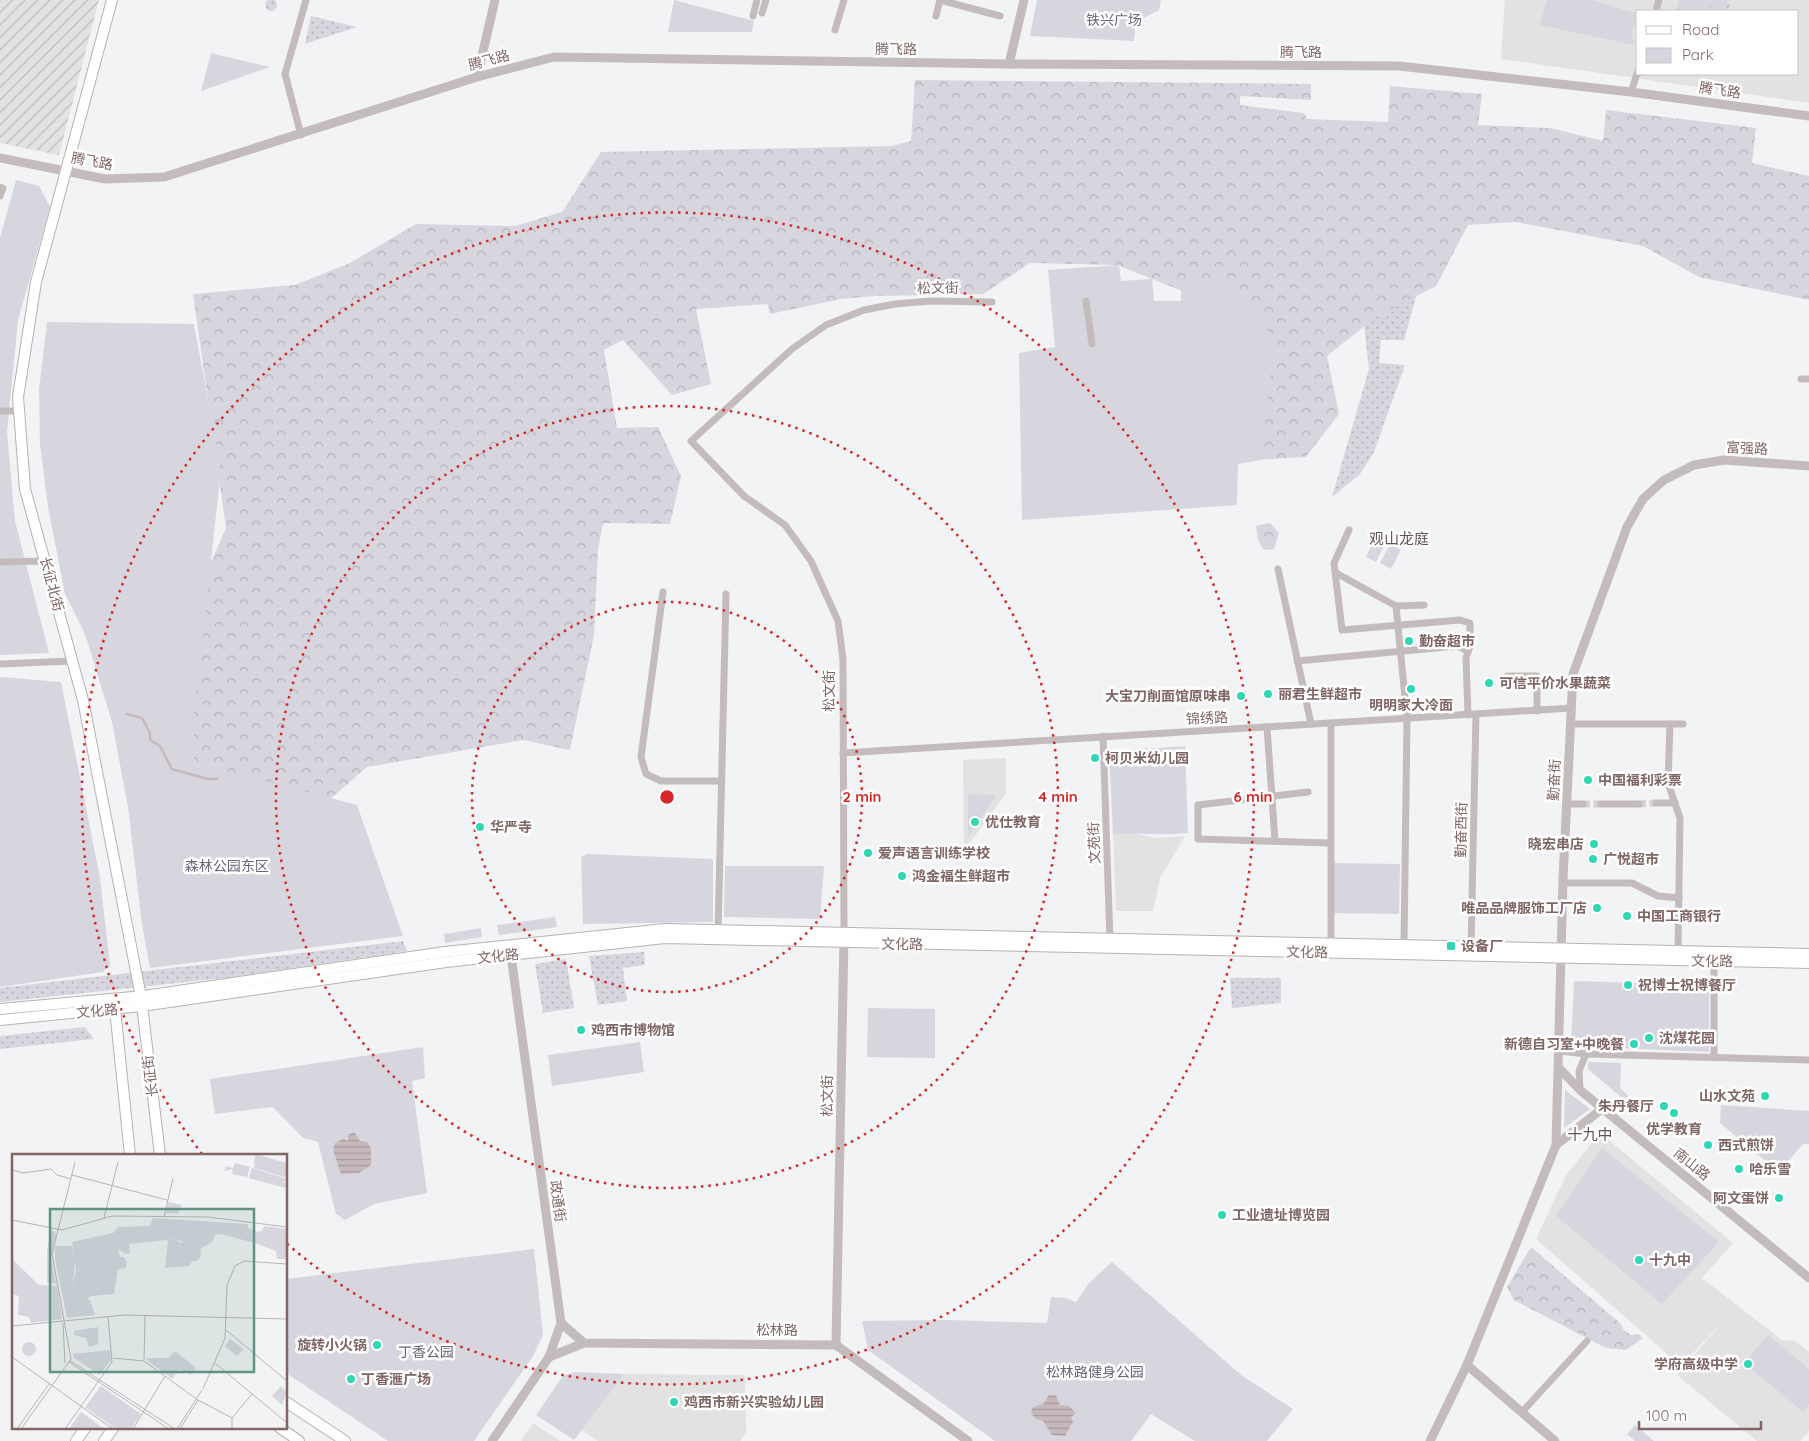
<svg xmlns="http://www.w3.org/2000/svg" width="1809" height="1441" font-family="Quicksand,'Noto Sans SC',sans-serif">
	<defs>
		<pattern id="industrial-furrows" width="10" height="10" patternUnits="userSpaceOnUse" patternTransform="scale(1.25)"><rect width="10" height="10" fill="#e3e2e3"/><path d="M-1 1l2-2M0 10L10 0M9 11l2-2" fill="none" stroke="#bdbbbc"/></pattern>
		<pattern id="grass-dots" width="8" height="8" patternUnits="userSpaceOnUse" patternTransform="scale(1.25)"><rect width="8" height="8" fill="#d7d6df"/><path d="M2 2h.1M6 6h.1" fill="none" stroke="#b4b1b9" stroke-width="1.8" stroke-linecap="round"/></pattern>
		<pattern id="forest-crowns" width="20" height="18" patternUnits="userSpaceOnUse" patternTransform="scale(1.25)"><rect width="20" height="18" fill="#d7d6df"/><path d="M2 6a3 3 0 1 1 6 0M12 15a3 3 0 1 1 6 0" fill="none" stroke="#b4b1b9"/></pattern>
		<pattern id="water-rules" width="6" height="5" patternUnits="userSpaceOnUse" patternTransform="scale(1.25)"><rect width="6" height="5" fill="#c7b9bb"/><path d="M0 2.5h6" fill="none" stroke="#a79a9c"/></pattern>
	</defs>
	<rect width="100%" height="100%" fill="#f2f3f5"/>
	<g fill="#e3e2e3" fill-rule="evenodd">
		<path d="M1505,0H1809V103L1501,59ZM1638,11H1798V74H1638Z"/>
		<polygon points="1006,758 1006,793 964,851 963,760"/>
		<polygon points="1113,834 1138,834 1157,838 1185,836 1160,878 1153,911 1116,911"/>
		<polygon points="1600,1133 1733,1243 1702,1278 1782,1340 1795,1341 1809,1352 1809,1431 1800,1441 1757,1441 1677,1375 1724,1320 1681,1366 1536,1239 1566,1175"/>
		<polygon points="624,1374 745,1375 746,1433 740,1441 598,1441 581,1430"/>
		<polygon points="533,1423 560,1441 521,1441"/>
	</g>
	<polygon fill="url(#industrial-furrows)" points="0,0 99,0 59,155 0,143"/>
	<g fill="url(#grass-dots)">
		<circle cx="271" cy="5" r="6"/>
		<polygon points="311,16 357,27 305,44"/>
		<polygon points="1419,286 1404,340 1381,340 1379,363 1405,365 1374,452 1360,474 1332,497 1369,369 1363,316"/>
		<polygon points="403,941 407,951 233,977 0,1002 0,988"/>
		<polygon points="644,952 645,965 623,968 627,1001 598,1005 589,956"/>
		<polygon points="566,959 574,1008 543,1013 535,964"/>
		<polygon points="1230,978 1281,978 1281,1003 1232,1008"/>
		<polygon points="85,1027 94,1039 0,1049 0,1036"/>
	</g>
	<g fill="url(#forest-crowns)">
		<polygon points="1711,0 1728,0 1727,4 1730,5 1729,11 1708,11"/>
		<polygon points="915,80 1311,84 1311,100 1240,96 1240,105 1304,113 1307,119 1388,122 1390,86 1482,94 1478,125 1550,128 1603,141 1606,110 1756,128 1752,163 1809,176 1809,300 1699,277 1643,246 1516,222 1468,225 1436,286 1376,317 1327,356 1339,414 1306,457 1255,460 1255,384 1277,360 1252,312 1195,296 1117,265 1030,263 983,294 874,296 841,299 770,314 768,304 696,309 711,384 672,395 623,340 604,350 617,428 658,427 681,476 670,524 603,523 598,550 594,635 570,750 523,740 367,767 329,800 188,768 203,580 226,528 193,294 295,285 350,263 416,224 515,226 562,212 601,152 891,146 911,141"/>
		<polygon points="1270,523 1279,533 1274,549 1264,550 1258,540 1256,526"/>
		<polygon points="1531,1247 1621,1324 1623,1329 1631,1335 1639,1334 1643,1338 1626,1350 1606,1348 1514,1300 1507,1287"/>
	</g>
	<g fill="#d7d6df">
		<polygon points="674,0 754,21 752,32 668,32"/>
		<polygon points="1037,0 1161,0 1159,10 1136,22 1134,41 1030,36"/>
		<polygon points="1547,0 1592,0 1638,14 1632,30 1634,45 1540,25"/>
		<polygon points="1679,0 1711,0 1708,11 1676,11"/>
		<polygon points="211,53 270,67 201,91"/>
		<polygon points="16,180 39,186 50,207 18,320 7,432 15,521 49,653 0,655 0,238"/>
		<polygon points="1119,265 1121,281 1152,279 1154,301 1181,301 1181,284 1223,283 1265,324 1278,359 1270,377 1261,460 1238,464 1237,505 1022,520 1019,353 1055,347 1048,270"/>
		<polygon points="47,322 194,324 221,470 194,714 194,763 357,805 403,936 150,968 142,925 128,807 112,722 85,634 65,594 48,507 40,444 39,389"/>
		<polygon points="1376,535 1387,540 1376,562 1366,557"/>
		<polygon points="1390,544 1401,550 1391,569 1380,563"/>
		<polygon points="0,677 61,682 100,878 110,965 103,972 0,987"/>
		<path d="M1185,746L1188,833C1163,836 1139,832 1113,835L1109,751Z"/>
		<polygon points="968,794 996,795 968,837"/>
		<polygon points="587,854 713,859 713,922 583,924 581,857"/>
		<polygon points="1334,863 1400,864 1399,914 1333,913"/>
		<polygon points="725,866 824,866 820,919 724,917"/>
		<polygon points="555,917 557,927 499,935 497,925"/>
		<polygon points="481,928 482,937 445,943 444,934"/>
		<polygon points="1574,981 1709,985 1709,1052 1571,1046"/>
		<polygon points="868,1008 935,1009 935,1058 867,1057"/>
		<polygon points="640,1042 644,1072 552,1086 548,1055"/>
		<polygon points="423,1047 425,1078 412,1081 427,1193 374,1204 345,1220 336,1214 318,1142 303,1138 273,1107 215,1114 210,1079"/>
		<polygon points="1588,1062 1621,1063 1620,1088 1632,1099 1628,1103 1588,1069"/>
		<polygon points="1565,1090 1590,1109 1564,1128"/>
		<polygon points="1721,1105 1809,1111 1809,1144 1803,1144 1779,1172 1720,1123"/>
		<polygon points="1602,1148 1719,1242 1662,1304 1556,1216"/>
		<polygon points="534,1249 543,1335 533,1356 474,1441 388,1441 286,1373 286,1279"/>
		<polygon points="1112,1262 1241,1375 1293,1409 1267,1441 1195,1441 1151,1414 1131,1441 995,1441 868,1350 862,1321 947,1320 1047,1323 1051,1297 1066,1298 1076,1302 1089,1283"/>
		<polygon points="1768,1335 1809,1369 1809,1404 1803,1412 1744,1363"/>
		<polygon points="574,1372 624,1374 574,1440 536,1415 563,1376"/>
		<polygon points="1635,1425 1654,1441 1635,1441 1627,1434"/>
	</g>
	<g fill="url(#water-rules)">
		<polygon points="354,1132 360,1141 367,1142 371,1148 371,1165 359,1173 341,1174 333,1150 335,1143 343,1139 348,1141 348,1135"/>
		<path d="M1049,1395H1056L1060,1405L1069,1406L1076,1413L1071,1417L1073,1422L1065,1436L1052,1435L1043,1421C1037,1420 1033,1418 1031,1411L1033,1407L1043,1404Z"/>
	</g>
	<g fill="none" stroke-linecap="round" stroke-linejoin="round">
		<polyline stroke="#c7b9bb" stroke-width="2.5" points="127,714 142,718 150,733 150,740 160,746 172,769 208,779 217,779"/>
		<g stroke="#d6d0d1" stroke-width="7" stroke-dasharray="7 3.5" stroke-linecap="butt">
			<polyline points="1583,804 1601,804"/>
			<polyline points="1639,804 1656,803"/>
		</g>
		<defs>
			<g id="secondary">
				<polyline points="112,0 36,282 18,397 25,489 83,700 141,997 160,1155"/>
				<polyline points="0,1009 144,996 445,952 665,929 1809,954"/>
				<polyline points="115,1009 130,1155"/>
				<polyline points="0,1020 142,1006 446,962 665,938 1809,963"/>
				<polyline points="286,1402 345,1441"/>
				<polyline points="279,1427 299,1441"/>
				<polyline points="76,1441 86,1427"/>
				<polyline points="104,1441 114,1427"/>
			</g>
		</defs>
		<use href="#secondary" stroke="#bab1b1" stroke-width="12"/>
		<g stroke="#c4bcbc" stroke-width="7">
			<polyline points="940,0 1000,16"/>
			<polyline points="1656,11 1659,0"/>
			<polyline points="762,13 766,0"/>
			<polyline points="753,16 757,0"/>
			<polyline points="936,16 940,0"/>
			<polyline points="835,30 844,0"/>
			<polyline points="1631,92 1638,71"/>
			<polyline points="301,135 285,74 306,0"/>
			<polyline points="0,187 3,188 0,196"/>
			<polyline points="1086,301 1092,344"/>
			<polyline points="1801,379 1809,379"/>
			<polyline points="0,411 19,411"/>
			<polyline points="1349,530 1334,563 1342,630 1460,620 1470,623 1470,646 1466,658 1468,715"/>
			<polyline points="0,562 46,561"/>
			<polyline points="1278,569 1311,724"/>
			<polyline points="1336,573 1396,606"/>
			<polyline points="663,592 641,757 646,774 661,781 721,781"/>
			<polyline points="1297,661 1457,646 1468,651"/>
			<polyline points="0,664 72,661"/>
			<polyline points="1507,676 1537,676 1537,711"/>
			<polyline points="1331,723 1331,944"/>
			<polyline points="1571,724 1670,724 1668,783 1680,818 1678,951"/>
			<polyline points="1670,724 1683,724"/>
			<polyline points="1267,727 1275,841"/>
			<polyline points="1103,736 1110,941"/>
			<polyline points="843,753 1572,708"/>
			<polyline points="1308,792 1198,805 1198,839 1330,843"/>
			<polyline points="1656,803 1675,803"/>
			<polyline points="1567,804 1583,804"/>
			<polyline points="1601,804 1639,804"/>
			<polyline points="1563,883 1632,883 1658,896 1679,898"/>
			<polyline points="718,933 726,594"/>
			<polyline points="844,933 843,659 838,621 811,561 785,525 744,496 691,441 792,349 826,325 864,310 895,304 931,301 992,302"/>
			<polyline points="1404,945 1407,718 1396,606 1424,605"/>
			<polyline points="1471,947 1476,714"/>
			<polyline points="1714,961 1714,1058"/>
			<polyline points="1560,1051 1586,1054 1809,1060"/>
			<polyline points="1580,1090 1579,1071 1586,1054"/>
			<polyline points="1522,1412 1587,1341"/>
		</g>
		<g stroke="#c4bcbc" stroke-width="9">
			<polyline points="1009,64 1024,0"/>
			<polyline points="477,77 495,0"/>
			<polyline points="0,158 105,179 164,177 477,77 554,57 1009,64 1399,66 1631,92 1809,116"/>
			<polyline points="1560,1069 1580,1090 1809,1278"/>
			<polyline points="1556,1145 1603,1108"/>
			<polyline points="561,1323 584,1343 836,1345 968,1441"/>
			<polyline points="836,1345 844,936"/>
			<polyline points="549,1357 584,1343"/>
			<polyline points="1467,1365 1555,1441"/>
			<polyline points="492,1441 549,1357 561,1323 510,948"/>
			<polyline points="1430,1441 1467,1365 1556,1145 1563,879 1573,674 1627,527 1643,499 1664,480 1694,465 1724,460 1809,466"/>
		</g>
		<use href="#secondary" stroke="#fff" stroke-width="10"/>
	</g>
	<g fill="none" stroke="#d62828" stroke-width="2.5" stroke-dasharray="2.5 5">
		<circle cx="667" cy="797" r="195"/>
		<circle cx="667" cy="797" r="391"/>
		<path d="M202 1154A586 586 0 1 1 286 1243"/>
	</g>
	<g fill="#30d7b4" stroke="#fff" stroke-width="2">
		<circle cx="1409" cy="641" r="5"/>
		<circle cx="1489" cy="683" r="5"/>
		<circle cx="1411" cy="689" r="5"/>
		<circle cx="1268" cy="694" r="5"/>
		<circle cx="1241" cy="696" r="5"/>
		<circle cx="1095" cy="758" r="5"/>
		<circle cx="1588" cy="780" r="5"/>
		<circle cx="975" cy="822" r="5"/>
		<circle cx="480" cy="827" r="5"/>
		<circle cx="1594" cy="844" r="5"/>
		<circle cx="868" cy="853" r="5"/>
		<circle cx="1593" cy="859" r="5"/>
		<circle cx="902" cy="876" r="5"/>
		<circle cx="1597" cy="908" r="5"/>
		<circle cx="1627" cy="916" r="5"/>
		<rect x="1446" y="941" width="10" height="10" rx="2.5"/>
		<circle cx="1628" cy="985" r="5"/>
		<circle cx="581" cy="1030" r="5"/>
		<circle cx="1649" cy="1038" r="5"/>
		<circle cx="1634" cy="1044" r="5"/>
		<circle cx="1765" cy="1096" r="5"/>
		<circle cx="1664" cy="1106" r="5"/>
		<circle cx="1674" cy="1113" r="5"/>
		<circle cx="1708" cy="1145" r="5"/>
		<circle cx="1739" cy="1169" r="5"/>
		<circle cx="1779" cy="1198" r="5"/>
		<circle cx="1222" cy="1215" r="5"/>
		<circle cx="1639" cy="1260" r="5"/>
		<circle cx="377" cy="1345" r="5"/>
		<circle cx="1748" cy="1364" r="5"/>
		<circle cx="351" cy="1379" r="5"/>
		<circle cx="674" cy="1402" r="5"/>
	</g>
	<g text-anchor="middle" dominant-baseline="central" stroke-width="5" stroke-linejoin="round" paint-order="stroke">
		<g font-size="14" fill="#6c6579" stroke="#fff">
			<text x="1114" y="20">铁兴广场</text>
			<text x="227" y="866">森林公园东区</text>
			<text x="426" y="1352">丁香公园</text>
			<text x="1095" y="1372">松林路健身公园</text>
		</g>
		<g font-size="14" fill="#816666" stroke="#fff">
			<text transform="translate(896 49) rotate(1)">腾飞路</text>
			<text x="1301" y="52">腾飞路</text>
			<text transform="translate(489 60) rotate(-15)">腾飞路</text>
			<text transform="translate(1720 90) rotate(8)">腾飞路</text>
			<text transform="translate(92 161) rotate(10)">腾飞路</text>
			<text transform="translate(938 288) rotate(-1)">松文街</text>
			<text transform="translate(1747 448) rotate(3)">富强路</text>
			<text transform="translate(52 584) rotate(75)">长征北街</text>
			<text transform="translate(829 691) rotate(-90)">松文街</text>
			<text transform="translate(1207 718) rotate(-3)">锦绣路</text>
			<text transform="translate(1554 780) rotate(-87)">勤奋街</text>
			<text transform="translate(1461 830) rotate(-89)">勤奋西街</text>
			<text transform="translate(1094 843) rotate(-92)">文苑街</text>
			<text transform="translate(902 944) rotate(1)">文化路</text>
			<text transform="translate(1307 952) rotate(1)">文化路</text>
			<text transform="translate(498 956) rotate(-6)">文化路</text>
			<text transform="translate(1712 961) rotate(1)">文化路</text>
			<text transform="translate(97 1011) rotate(-5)">文化路</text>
			<text transform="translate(150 1076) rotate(-97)">长征街</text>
			<text transform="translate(827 1096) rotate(-89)">松文街</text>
			<text transform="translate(1692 1164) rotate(39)">南山路</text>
			<text transform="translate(558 1201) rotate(82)">政通街</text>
			<text x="777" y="1330">松林路</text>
		</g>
		<g font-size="14" font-weight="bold" fill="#816666" stroke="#fff" text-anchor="start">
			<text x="1419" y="641">勤奋超市</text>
			<text x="1499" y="683">可信平价水果蔬菜</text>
			<text x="1278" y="694">丽君生鲜超市</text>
			<text x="1231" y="696" text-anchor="end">大宝刀削面馆原味串</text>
			<text x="1411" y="705" text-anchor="middle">明明家大冷面</text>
			<text x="1105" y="758">柯贝米幼儿园</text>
			<text x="1598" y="780">中国福利彩票</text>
			<text x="985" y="822">优仕教育</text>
			<text x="490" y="827">华严寺</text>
			<text x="1584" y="844" text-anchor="end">晓宏串店</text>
			<text x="878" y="853">爱声语言训练学校</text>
			<text x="1603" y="859">广悦超市</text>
			<text x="912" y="876">鸿金福生鲜超市</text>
			<text x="1587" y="908" text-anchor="end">唯品品牌服饰工厂店</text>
			<text x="1637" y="916">中国工商银行</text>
			<text x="1461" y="946">设备厂</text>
			<text x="1638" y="985">祝博士祝博餐厅</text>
			<text x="591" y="1030">鸡西市博物馆</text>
			<text x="1659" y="1038">沈煤花园</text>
			<text x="1624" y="1044" text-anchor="end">新德自习室+中晚餐</text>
			<text x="1755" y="1096" text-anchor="end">山水文苑</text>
			<text x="1654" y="1106" text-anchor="end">朱丹餐厅</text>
			<text x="1674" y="1129" text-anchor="middle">优学教育</text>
			<text x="1718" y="1145">西式煎饼</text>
			<text x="1749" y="1169">哈乐雪</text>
			<text x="1769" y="1198" text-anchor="end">阿文蛋饼</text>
			<text x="1232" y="1215">工业遗址博览园</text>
			<text x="1649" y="1260">十九中</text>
			<text x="367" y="1345" text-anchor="end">旋转小火锅</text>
			<text x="1738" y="1364" text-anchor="end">学府高级中学</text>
			<text x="361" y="1379">丁香滙广场</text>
			<text x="684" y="1402">鸡西市新兴实验幼儿园</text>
		</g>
		<g font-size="15" fill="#675454" stroke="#fff">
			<text x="1399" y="538">观山龙庭</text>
			<text x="1590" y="1134">十九中</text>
		</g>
	</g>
	<g transform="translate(12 1154)">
		<rect width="275" height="275" fill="#f2f3f5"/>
		<path d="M223,9L238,13L235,23L220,20L221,15L212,17L214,12L221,14Z" fill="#d7d6df"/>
		<path d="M141,64L236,70V74L245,78L250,77L252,72L275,75V105H265L264,97L246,90L209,80L203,81L200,88L188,95L189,102L185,107H179L173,89L164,85L117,90L118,99L114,100L106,95L108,103H112L115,109L114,114L106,115L102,140L79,142L75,145L59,142L64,115L60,88L101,79L106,73L138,72Z" fill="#d7d6df"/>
		<path d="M243,0L275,9V24L242,14ZM240,14L275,25L271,28L275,29L273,34L237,24ZM156,48L170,51L166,60L154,59ZM40,76L44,79L39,104L44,129H35V95ZM164,85L168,89L176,87L180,92V107L177,112L153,114L156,86ZM43,92H60L63,108L60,141L78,146L83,161L55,164L43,105ZM0,105L27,131L45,132L50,165L19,169L17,163L6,161L7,142L0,140ZM86,173V190L77,193L74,184L62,181V177ZM218,185L232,195L225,202L213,192ZM10 195a7 7 0 1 1 14 0a7 7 0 1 1-14 0ZM98,196L99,206L88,221L61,203V200ZM163,197L184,214L178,221L168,215L160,225L136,207L135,204H156ZM89,232L129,260L119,275H104L73,253ZM269,232L275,238L270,251L260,242ZM69,258L92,275H57Z" fill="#d7d6df"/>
		<path fill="none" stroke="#beb2b3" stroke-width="1" d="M0,16L11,19L39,15L45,21L59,25M60,21L155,46M152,63L161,24M92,64L106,8M0,66L50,76L100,62L196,63L275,73M51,169L53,209M0,172L113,161L275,165M214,176L275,227M0,203L101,275M101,204L132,207L186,246L220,264M57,206L163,275M132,206L133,162M57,208L157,275M203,209L275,269M191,235L213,184L215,131L223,112L232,107L275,110M5,275L37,230M9,275L59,205L40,100L63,8M53,275L100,208L96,163M121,275L153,222M165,275L190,236M168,275L186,246M220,275V264L240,240"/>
		<path fill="#619385" fill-opacity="0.15" stroke="#619385" stroke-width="2.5" d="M38,55H242V218H38Z"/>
		<rect width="275" height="275" fill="none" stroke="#816666" stroke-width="2.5"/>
	</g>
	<circle cx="667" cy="797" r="8" fill="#d62828" stroke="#fff" stroke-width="2.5"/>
	<g font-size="15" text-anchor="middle" font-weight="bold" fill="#d62828" stroke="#fff" stroke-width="5" stroke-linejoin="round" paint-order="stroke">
		<text x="862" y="802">2 min</text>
		<text x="1058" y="802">4 min</text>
		<text x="1253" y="802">6 min</text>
	</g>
	<rect x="1636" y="10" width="162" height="65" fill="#ffffff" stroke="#cdc2c2"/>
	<rect x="1646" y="26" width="25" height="8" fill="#ffffff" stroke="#cdc2c2"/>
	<text x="1682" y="35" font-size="15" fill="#816666">Road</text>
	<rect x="1646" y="48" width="25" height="15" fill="#d7d6df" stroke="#cdc2c2"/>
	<text x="1682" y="60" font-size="15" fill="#816666">Park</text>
	<path d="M1639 1421v8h122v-8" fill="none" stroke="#816666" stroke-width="2.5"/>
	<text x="1646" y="1421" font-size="15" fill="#816666" stroke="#ffffff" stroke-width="4" paint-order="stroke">100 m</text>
</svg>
